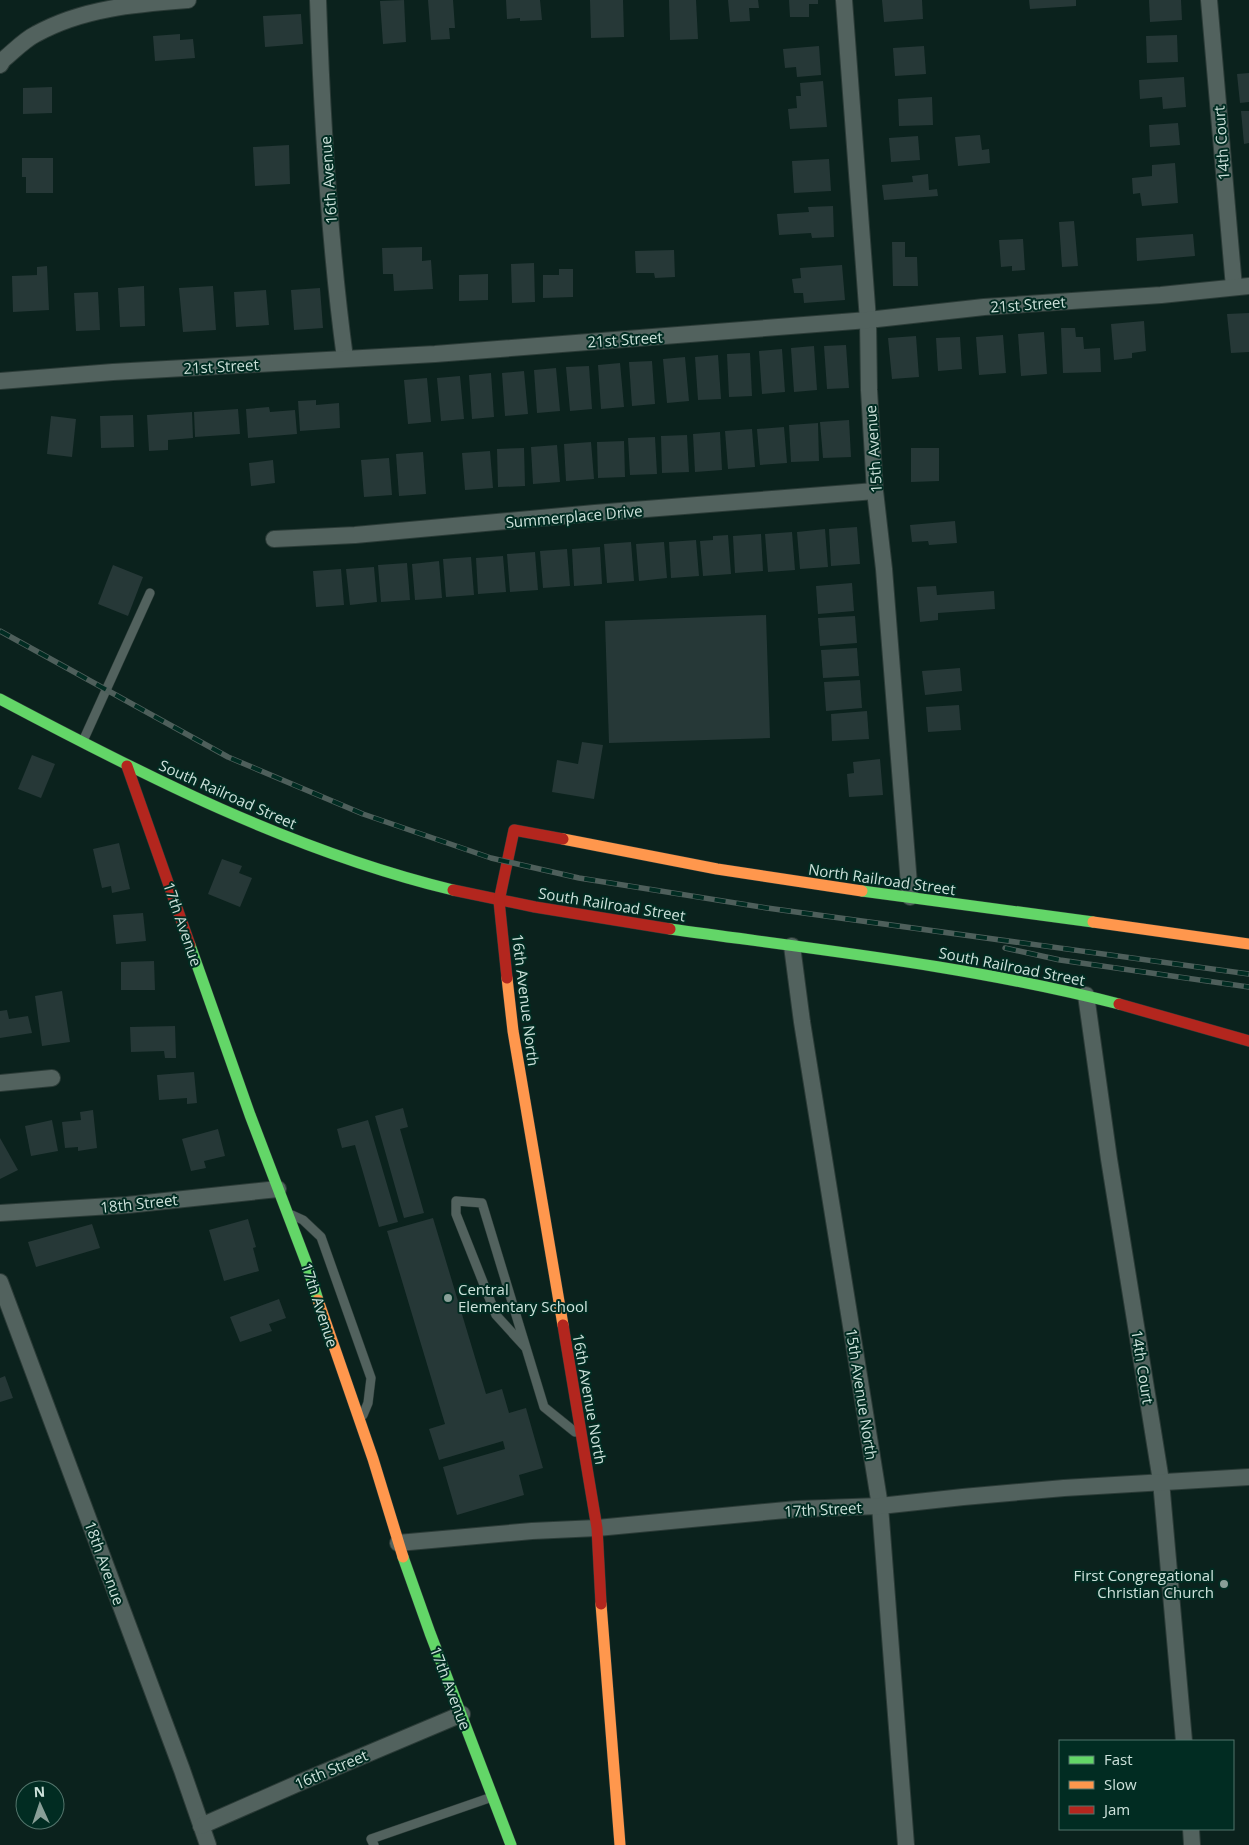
<svg xmlns="http://www.w3.org/2000/svg" width="1249" height="1845" font-family="'Open Sans',sans-serif">
	<rect width="100%" height="100%" fill="#0b221d"/>
	<g fill="#263837">
		<polygon points="404,0 406,42 383,44 380,1"/>
		<polygon points="428,0 453,0 455,28 449,28 450,39 431,40"/>
		<polygon points="506,0 540,0 542,20 520,21 520,18 507,19"/>
		<polygon points="590,0 623,0 624,37 591,38"/>
		<polygon points="669,0 696,0 698,39 670,40"/>
		<polygon points="728,0 758,0 759,8 749,8 750,21 730,22"/>
		<polygon points="789,0 818,0 818,4 809,4 809,17 790,17"/>
		<polygon points="882,0 922,0 923,19 884,22"/>
		<polygon points="1029,0 1076,0 1076,6 1030,9"/>
		<polygon points="1149,0 1181,0 1182,20 1150,22"/>
		<polygon points="301,14 303,44 265,47 263,16"/>
		<polygon points="180,34 180,40 193,39 195,58 155,61 153,36"/>
		<polygon points="1177,35 1178,62 1147,63 1146,36"/>
		<polygon points="819,46 821,75 797,77 796,67 785,68 783,49"/>
		<polygon points="924,46 926,74 895,76 893,48"/>
		<polygon points="1249,73 1249,102 1240,103 1237,74"/>
		<polygon points="1184,77 1186,107 1163,109 1162,97 1140,99 1139,80"/>
		<polygon points="823,81 827,127 790,129 788,109 797,108 796,96 801,96 800,83"/>
		<polygon points="52,87 52,113 23,114 23,88"/>
		<polygon points="932,97 933,125 899,126 898,99"/>
		<polygon points="1241,111 1249,111 1249,143 1244,144"/>
		<polygon points="1178,123 1180,145 1150,147 1149,125"/>
		<polygon points="980,135 982,150 989,149 990,163 958,166 955,137"/>
		<polygon points="918,136 920,160 891,162 889,138"/>
		<polygon points="289,145 290,184 255,186 253,147"/>
		<polygon points="22,158 53,158 53,193 26,193 26,177 22,177"/>
		<polygon points="829,159 831,191 794,193 792,161"/>
		<polygon points="1175,163 1178,203 1142,206 1140,193 1133,194 1132,178 1152,176 1152,165"/>
		<polygon points="928,174 929,190 937,189 938,196 884,200 882,185 913,182 912,176"/>
		<polygon points="833,206 834,237 812,238 811,233 779,235 777,214 809,212 808,207"/>
		<polygon points="1074,221 1078,266 1062,267 1059,222"/>
		<polygon points="1193,234 1195,256 1137,261 1136,238"/>
		<polygon points="1023,239 1025,270 1012,271 1012,266 1001,267 999,240"/>
		<polygon points="892,242 905,242 905,257 917,257 918,286 893,286"/>
		<polygon points="422,247 422,261 431,260 433,289 394,291 393,274 383,274 382,248"/>
		<polygon points="674,250 675,277 655,278 654,273 636,273 635,251"/>
		<polygon points="534,263 535,302 512,303 511,264"/>
		<polygon points="842,265 845,300 804,303 803,293 794,293 792,279 801,278 800,268"/>
		<polygon points="47,266 49,310 13,312 12,276 37,275 37,267"/>
		<polygon points="559,269 573,269 573,297 543,298 543,275 559,275"/>
		<polygon points="488,274 488,300 459,301 459,275"/>
		<polygon points="144,286 145,326 120,327 118,288"/>
		<polygon points="213,286 216,330 183,332 179,288"/>
		<polygon points="320,288 323,328 294,330 291,290"/>
		<polygon points="266,290 269,325 236,327 234,292"/>
		<polygon points="98,292 100,330 76,331 74,293"/>
		<polygon points="1249,313 1249,352 1231,353 1227,314"/>
		<polygon points="1144,321 1146,351 1132,353 1132,358 1114,360 1111,324"/>
		<polygon points="1061,328 1075,328 1076,337 1083,337 1084,349 1100,348 1101,372 1063,373"/>
		<polygon points="1044,332 1047,374 1021,376 1018,334"/>
		<polygon points="1003,335 1006,373 979,375 976,337"/>
		<polygon points="916,336 919,377 892,379 888,338"/>
		<polygon points="960,337 962,369 938,371 936,338"/>
		<polygon points="846,345 849,388 827,389 824,346"/>
		<polygon points="814,346 817,390 794,392 791,348"/>
		<polygon points="782,349 785,392 762,394 759,351"/>
		<polygon points="750,353 752,396 729,397 727,354"/>
		<polygon points="718,355 721,399 698,400 695,357"/>
		<polygon points="685,357 689,401 667,403 663,359"/>
		<polygon points="652,361 655,404 632,406 629,362"/>
		<polygon points="620,363 624,407 601,409 598,365"/>
		<polygon points="589,366 592,409 570,411 566,367"/>
		<polygon points="556,368 560,411 537,413 534,370"/>
		<polygon points="524,371 528,414 505,416 502,373"/>
		<polygon points="491,373 494,417 472,419 469,375"/>
		<polygon points="460,376 464,419 441,421 437,378"/>
		<polygon points="427,378 431,422 408,424 404,380"/>
		<polygon points="316,400 316,405 339,403 340,428 300,431 298,401"/>
		<polygon points="269,407 270,412 295,410 297,434 248,438 246,409"/>
		<polygon points="238,409 240,434 195,437 194,412"/>
		<polygon points="192,412 193,438 168,440 168,450 149,451 147,415"/>
		<polygon points="133,415 134,447 101,448 100,416"/>
		<polygon points="51,416 76,419 72,457 47,454"/>
		<polygon points="849,420 851,457 823,458 820,422"/>
		<polygon points="818,423 819,461 791,462 789,425"/>
		<polygon points="784,427 787,463 760,465 757,429"/>
		<polygon points="752,429 755,467 728,469 725,431"/>
		<polygon points="720,432 722,470 695,472 693,434"/>
		<polygon points="687,435 689,472 662,473 661,436"/>
		<polygon points="655,437 657,474 630,475 628,438"/>
		<polygon points="624,441 625,477 598,478 597,442"/>
		<polygon points="591,442 594,479 566,481 564,444"/>
		<polygon points="557,445 560,482 533,484 531,447"/>
		<polygon points="524,448 525,486 498,487 497,449"/>
		<polygon points="911,448 939,448 939,481 911,482"/>
		<polygon points="490,451 493,488 465,490 462,453"/>
		<polygon points="423,452 426,494 399,496 396,454"/>
		<polygon points="389,458 392,495 364,497 361,460"/>
		<polygon points="273,460 275,483 251,486 249,463"/>
		<polygon points="955,521 957,543 929,545 928,541 912,542 910,525"/>
		<polygon points="857,527 860,564 831,566 829,529"/>
		<polygon points="825,529 828,567 800,569 797,532"/>
		<polygon points="792,532 795,570 768,572 765,534"/>
		<polygon points="761,534 763,571 735,573 733,536"/>
		<polygon points="728,535 731,574 703,576 700,541 713,540 713,536"/>
		<polygon points="696,540 699,576 671,578 669,542"/>
		<polygon points="631,542 634,581 607,583 604,544"/>
		<polygon points="664,542 667,578 639,581 636,544"/>
		<polygon points="600,547 602,584 574,586 572,549"/>
		<polygon points="567,549 570,586 543,588 540,551"/>
		<polygon points="535,552 538,590 510,592 507,554"/>
		<polygon points="503,556 506,592 478,594 476,558"/>
		<polygon points="471,557 474,595 446,597 443,559"/>
		<polygon points="439,561 442,598 415,600 412,564"/>
		<polygon points="407,563 410,600 381,602 378,565"/>
		<polygon points="113,565 143,577 128,616 98,604"/>
		<polygon points="374,567 377,602 350,605 346,569"/>
		<polygon points="341,569 344,605 316,607 313,571"/>
		<polygon points="852,583 854,611 818,614 816,586"/>
		<polygon points="936,586 937,595 994,591 995,609 938,613 938,620 920,622 917,587"/>
		<polygon points="766,615 770,738 609,743 605,621"/>
		<polygon points="855,616 857,643 820,646 818,618"/>
		<polygon points="857,648 859,676 823,678 821,650"/>
		<polygon points="960,668 962,691 925,695 922,671"/>
		<polygon points="860,680 862,708 826,711 824,682"/>
		<polygon points="959,705 961,730 928,732 926,707"/>
		<polygon points="867,711 869,739 832,741 831,714"/>
		<polygon points="582,742 603,745 594,799 552,792 557,760 578,764"/>
		<polygon points="32,755 55,764 41,798 18,789"/>
		<polygon points="880,759 883,795 849,797 847,774 854,773 853,762"/>
		<polygon points="119,843 130,889 112,893 111,886 102,888 93,849"/>
		<polygon points="222,859 242,866 239,873 252,878 240,907 208,894"/>
		<polygon points="143,913 146,941 116,944 113,915"/>
		<polygon points="154,961 155,990 121,990 121,962"/>
		<polygon points="62,991 70,1042 42,1046 35,996"/>
		<polygon points="7,1010 9,1019 28,1016 32,1033 0,1038 0,1011"/>
		<polygon points="175,1026 176,1058 165,1058 164,1051 131,1052 130,1027"/>
		<polygon points="194,1072 197,1103 187,1104 187,1098 159,1100 157,1075"/>
		<polygon points="403,1108 408,1127 400,1129 424,1213 404,1218 375,1116"/>
		<polygon points="93,1110 97,1148 78,1151 78,1147 65,1148 62,1122 81,1120 80,1112"/>
		<polygon points="52,1120 58,1151 31,1156 25,1126"/>
		<polygon points="368,1120 398,1222 379,1227 355,1145 342,1148 337,1129"/>
		<polygon points="218,1129 225,1156 204,1161 206,1168 191,1171 182,1139"/>
		<polygon points="0,1138 18,1170 0,1179"/>
		<polygon points="433,1218 486,1394 502,1389 509,1413 526,1408 543,1468 519,1475 524,1495 457,1515 443,1467 505,1449 503,1441 439,1460 429,1429 445,1424 387,1231"/>
		<polygon points="248,1219 256,1247 253,1248 259,1271 224,1281 209,1230"/>
		<polygon points="92,1224 100,1248 36,1267 28,1242"/>
		<polygon points="279,1299 286,1318 269,1324 272,1331 240,1342 230,1317"/>
		<polygon points="5,1376 13,1398 0,1402 0,1378"/>
	</g>
	<g fill="none" stroke-linecap="round" stroke-linejoin="round">
		<defs>
			<g id="lane">
				<polyline points="83,741 150,593"/>
				<polyline points="292,1215 303,1220 321,1237 371,1378 368,1403 363,1415"/>
				<polyline points="526,1348 496,1315 456,1214 456,1201 482,1203 544,1407 575,1432"/>
				<polyline points="374,1845 371,1839 492,1797"/>
			</g>
			<g id="street">
				<path d="M318,0C322,120 329,240 345,358"/>
				<polyline points="844,0 868,320 869,390 875,491 884,569 910,897"/>
				<polyline points="1209,0 1234,287"/>
				<path d="M0,65L3,60C14,51 24,40 36,34C83,8 136,4 188,0"/>
				<polyline points="0,381 113,372 435,354 868,320 984,307 1161,295 1249,286"/>
				<polyline points="274,539 355,535 595,513 875,491"/>
				<polyline points="792,946 802,1022 880,1506 906,1845"/>
				<polyline points="1086,995 1109,1159 1161,1481 1184,1741"/>
				<polyline points="0,1083 52,1078"/>
				<polyline points="0,1213 127,1205 278,1189"/>
				<polyline points="0,1282 182,1770 208,1845"/>
				<polyline points="398,1543 532,1531 597,1528 797,1509 880,1506 963,1497 1064,1488 1249,1477"/>
				<polyline points="201,1826 308,1779 462,1714"/>
				<polyline points="1191,1829 1192,1845"/>
			</g>
			<g id="fast">
				<path d="M0,699C145,776 292,851 453,890"/>
				<polyline points="862,891 1093,922"/>
				<path d="M670,929C820,950 971,966 1119,1004"/>
				<polyline points="190,945 250,1115 306,1262 318,1300"/>
				<polyline points="403,1557 430,1633 511,1845"/>
			</g>
			<g id="slow">
				<polyline points="563,839 717,869 862,891"/>
				<polyline points="1093,922 1249,944"/>
				<polyline points="507,978 513,1031 563,1325"/>
				<polyline points="318,1300 373,1459 403,1557"/>
				<polyline points="601,1604 620,1845"/>
			</g>
			<g id="jam">
				<polyline points="127,766 190,945"/>
				<polyline points="453,890 535,907 670,929"/>
				<polyline points="507,978 499,901 514,830 563,839"/>
				<polyline points="1119,1004 1249,1041"/>
				<polyline points="563,1325 597,1528 601,1604"/>
			</g>
		</defs>
		<use href="#lane" stroke="#2b3b37" stroke-width="10"/>
		<use href="#street" stroke="#2b3b37" stroke-width="18"/>
		<use href="#fast" stroke="#2b3b37" stroke-width="12"/>
		<use href="#slow" stroke="#2b3b37" stroke-width="12"/>
		<use href="#jam" stroke="#2b3b37" stroke-width="12"/>
		<use href="#lane" stroke="#52625e" stroke-width="9"/>
		<use href="#street" stroke="#52625e" stroke-width="16"/>
		<use href="#fast" stroke="#63d668" stroke-width="11"/>
		<use href="#slow" stroke="#ff974d" stroke-width="11"/>
		<use href="#jam" stroke="#b3261e" stroke-width="11"/>
		<defs>
			<g id="rail">
				<polyline points="0,631 228,757 363,814 491,858 579,878 767,908 1249,974"/>
				<polyline points="1005,948 1060,960 1249,987"/>
			</g>
		</defs>
		<use href="#rail" stroke="#4e5f5b" stroke-width="5.5"/>
		<use href="#rail" stroke="#012c22" stroke-width="4" stroke-dasharray="11" stroke-linecap="butt"/>
	</g>
	<g fill="#899f98" stroke="#012c22" stroke-width="2">
		<circle cx="448" cy="1298" r="5"/>
		<circle cx="1224" cy="1584" r="5"/>
	</g>
	<g text-anchor="middle" dominant-baseline="central" stroke-width="4" stroke-linejoin="round" paint-order="stroke">
		<g font-size="15" fill="#cde2db" stroke="#012c22">
			<text transform="translate(1221 143) rotate(-94)">14th Court</text>
			<text transform="translate(328 180) rotate(-94)">16th Avenue</text>
			<text transform="translate(1028 304) rotate(-4)">21st Street</text>
			<text transform="translate(625 339) rotate(-4)">21st Street</text>
			<text transform="translate(221 366) rotate(-3)">21st Street</text>
			<text transform="translate(873 449) rotate(-94)">15th Avenue</text>
			<text transform="translate(574 516) rotate(-5)">Summerplace Drive</text>
			<text transform="translate(228 794) rotate(24)">South Railroad Street</text>
			<text transform="translate(882 879) rotate(8)">North Railroad Street</text>
			<text transform="translate(612 904) rotate(9)">South Railroad Street</text>
			<text transform="translate(183 924) rotate(71)">17th Avenue</text>
			<text transform="translate(1012 966) rotate(11)">South Railroad Street</text>
			<text transform="translate(526 1000) rotate(83)">16th Avenue North</text>
			<text transform="translate(139 1203) rotate(-6)">18th Street</text>
			<text transform="translate(320 1305) rotate(72)">17th Avenue</text>
			<text transform="translate(1143 1367) rotate(81)">14th Court</text>
			<text transform="translate(862 1394) rotate(81)">15th Avenue North</text>
			<text transform="translate(590 1399) rotate(80)">16th Avenue North</text>
			<text transform="translate(823 1509) rotate(-3)">17th Street</text>
			<text transform="translate(105 1563) rotate(70)">18th Avenue</text>
			<text transform="translate(451 1688) rotate(69)">17th Avenue</text>
			<text transform="translate(331 1769) rotate(-23)">16th Street</text>
		</g>
		<g font-size="15" fill="#cde2db" stroke="#012c22" text-anchor="start">
			<text x="458" y="1289">Central<tspan x="458" dy="17">Elementary School</tspan></text>
			<text x="1214" y="1575" text-anchor="end">First Congregational<tspan x="1214" dy="17">Christian Church</tspan></text>
		</g>
	</g>
	<rect x="1059" y="1740" width="175" height="90" fill="#012c22" stroke="#53756c"/>
	<rect x="1069" y="1756" width="25" height="8" fill="#63d668" stroke="#53756c"/>
	<text x="1104" y="1765" font-size="15" fill="#cde2db">Fast</text>
	<rect x="1069" y="1781" width="25" height="8" fill="#ff974d" stroke="#53756c"/>
	<text x="1104" y="1790" font-size="15" fill="#cde2db">Slow</text>
	<rect x="1069" y="1806" width="25" height="8" fill="#b3261e" stroke="#53756c"/>
	<text x="1104" y="1815" font-size="15" fill="#cde2db">Jam</text>
	<g transform="translate(40 1805) rotate(357)"><circle r="24" fill="#012c22" stroke="#53756c"/>
	<path d="M0-4L9 19L0 12L-9 19Z" fill="#899f98"/>
	<text y="-8" font-size="14" font-weight="bold" text-anchor="middle" fill="#cde2db">N</text>
	</g>
</svg>
